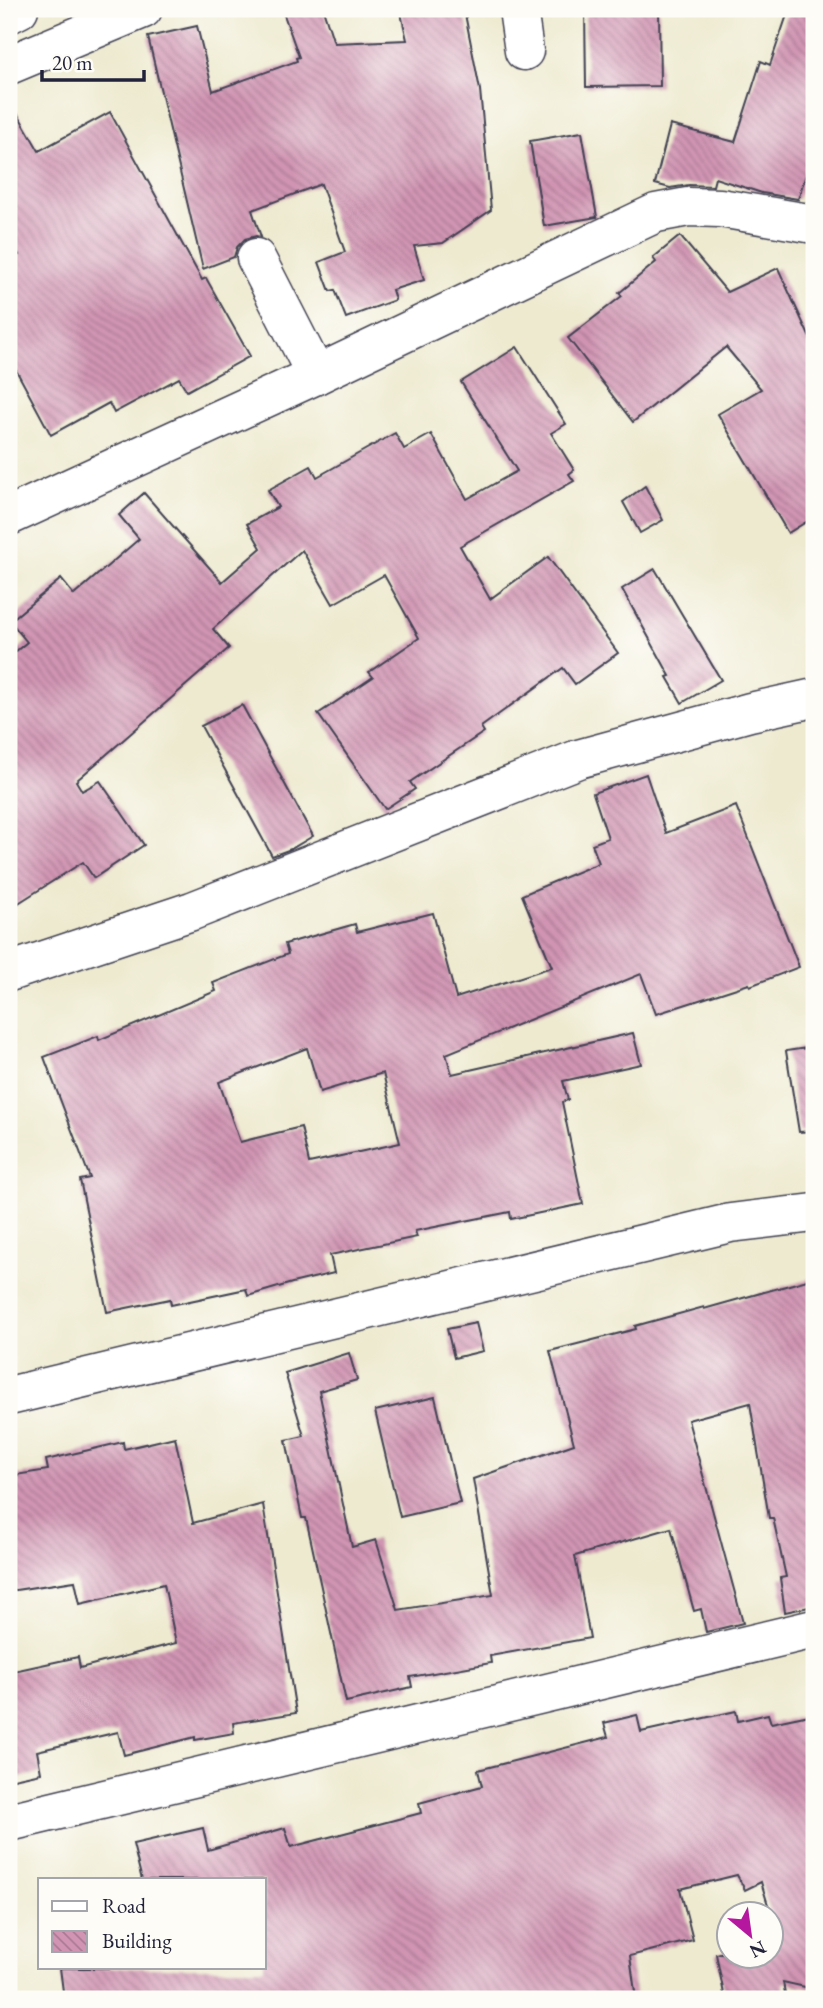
<svg xmlns="http://www.w3.org/2000/svg" width="823" height="2008" font-family="'EB Garamond',serif">
	<defs>
		<pattern id="building-back-hatch" width="6" height="6" patternUnits="userSpaceOnUse" patternTransform="scale(1.75)"><rect width="6" height="6" fill="#d195b3"/><path d="M-1 5l2 2M0 0l6 6M5-1l2 2" fill="none" stroke="#a97993"/></pattern>
	</defs>
	<rect width="100%" height="100%" fill="#fdfcf7"/>
	<filter id="ink" filterUnits="userSpaceOnUse"><feTurbulence type="fractalNoise" baseFrequency=".0143" numOctaves="2"/><feDisplacementMap in="SourceGraphic" scale="14" xChannelSelector="R" yChannelSelector="G"/><feConvolveMatrix kernelMatrix="1 2 1 2 8 2 1 2 1" color-interpolation-filters="sRGB"/></filter>
	<filter id="wash" filterUnits="userSpaceOnUse"><feTurbulence type="fractalNoise" baseFrequency=".00686" numOctaves="4" result="noise"/><feDisplacementMap in="SourceGraphic" scale="28" xChannelSelector="R" yChannelSelector="G"/><feGaussianBlur stdDeviation="1.57" result="paint"/><feColorMatrix in="noise" values="0 0 0 0 0 0 0 0 0 0 0 0 0 0 0 0 0 1.4 0 .05"/><feComposite in="paint" operator="in"/></filter>
	<g filter="url(#wash)">
		<rect width="100%" height="100%" fill="#eeead0"/>
		<g id="blocks">
			<g fill="url(#building-back-hatch)" fill-rule="evenodd">
				<polygon points="282,9 323,9 334,43 407,40 400,9 464,9 480,90 491,210 443,243 414,246 424,280 392,290 395,300 346,318 335,290 330,291 319,262 345,252 321,184 252,210 261,237 256,236 245,239 237,247 234,257 203,269 148,37 197,26 213,91 297,61 296,58 299,57"/>
				<polygon points="585,9 659,9 660,86 586,87"/>
				<polygon points="789,9 814,9 814,150 798,199 762,193 715,178 713,186 689,185 670,188 655,184 670,125 735,142 761,61 770,65"/>
				<polygon points="9,99 39,151 110,112 202,280 206,278 250,356 187,391 179,378 114,413 109,403 51,435 9,357 9,261 19,255 9,236"/>
				<polygon points="582,132 597,217 544,226 530,141"/>
				<polygon points="680,236 727,292 778,268 814,347 814,517 788,533 718,414 761,389 726,347 633,422 568,338 622,296 619,293 656,262 653,258"/>
				<polygon points="517,347 566,424 551,433 574,470 569,474 574,481 460,546 490,599 548,557 618,653 575,684 563,668 481,727 484,732 410,782 415,789 385,809 318,714 373,677 369,672 419,638 384,575 333,604 302,550 213,629 229,648 76,781 82,791 100,781 144,845 94,878 83,862 9,909 9,657 27,642 10,621 61,579 74,595 139,539 119,515 144,493 222,582 261,548 247,524 278,507 268,490 311,466 317,477 395,433 404,449 431,434 467,499 517,471 461,382"/>
				<polygon points="645,486 663,520 640,533 623,502"/>
				<polygon points="655,569 721,680 682,703 667,677 670,676 622,589"/>
				<polygon points="242,705 313,836 291,849 272,856 201,726"/>
				<path d="M646,774L666,833L736,806L799,967L750,986L749,984L656,1014L641,974L446,1054L452,1074L633,1033L641,1064L563,1081L568,1100L562,1102L583,1204L511,1219L510,1212L415,1231L417,1237L330,1255L334,1273L292,1283L248,1296L246,1289L171,1305L170,1299L107,1312L80,1180L90,1178L44,1057L98,1036L99,1040L216,991L213,983L288,954L285,944L355,924L357,932L433,913L456,998L552,967L522,895L599,863L592,844L608,838L593,793ZM307,1048L320,1092L383,1073L400,1143L309,1163L301,1127L240,1142L219,1082Z"/>
				<polygon points="814,1047 814,1131 799,1132 786,1051"/>
				<polygon points="814,1278 814,1606 785,1612 780,1578 786,1577 773,1518 769,1518 750,1403 688,1420 743,1623 706,1632 701,1609 694,1611 671,1528 575,1556 590,1638 490,1656 491,1663 410,1677 412,1687 346,1702 306,1518 302,1518 286,1440 304,1436 285,1373 349,1353 357,1380 319,1391 352,1547 376,1540 398,1610 493,1595 473,1479 574,1444 550,1351 636,1329 635,1326 704,1307 704,1309"/>
				<polygon points="476,1323 483,1351 454,1358 447,1329"/>
				<polygon points="435,1397 460,1503 400,1517 375,1411"/>
				<polygon points="175,1437 193,1523 263,1504 296,1713 233,1723 234,1733 195,1740 195,1737 124,1755 118,1732 37,1751 41,1773 9,1780 9,1672 78,1657 80,1668 176,1643 164,1584 80,1604 75,1581 9,1591 9,1476 48,1470 46,1460 123,1442 124,1449"/>
				<polygon points="736,1711 738,1721 768,1714 771,1723 814,1714 814,1989 783,1982 786,1999 725,1999 716,1954 729,1951 729,1956 771,1956 771,1943 779,1941 761,1882 745,1890 737,1875 680,1889 693,1940 630,1956 636,1999 64,1999 60,1968 264,1968 264,1880 142,1880 133,1844 203,1828 208,1850 285,1828 291,1847 421,1813 419,1803 482,1786 478,1770 608,1737 604,1723 637,1715 641,1732"/>
			</g>
		</g>
	</g>
	<g filter="url(#ink)">
		<use href="#blocks" fill-opacity="0" stroke="#414051" stroke-width="2"/>
		<g fill="none" stroke-linecap="round" stroke-linejoin="round">
			<defs>
				<g id="minor">
					<polyline points="518,9 524,51"/>
					<polyline points="256,258 316,375"/>
					<polyline points="9,516 316,375 656,213 688,207 720,208 814,224"/>
					<polyline points="9,972 192,911 578,759 750,712 814,698"/>
					<polyline points="9,1396 730,1223 814,1213"/>
					<polyline points="9,1822 814,1629"/>
				</g>
				<g id="major">
					<polyline points="9,14 19,9"/>
					<polyline points="9,65 143,9"/>
				</g>
			</defs>
			<use href="#minor" stroke="#414051" stroke-width="41"/>
			<use href="#major" stroke="#414051" stroke-width="41"/>
			<use href="#minor" stroke="#fff" stroke-width="38"/>
			<use href="#major" stroke="#fff" stroke-width="38"/>
		</g>
	</g>
	<rect width="823" height="2008" fill="none" stroke="#fdfcf7" stroke-width="35"/>
	<rect x="38" y="1878" width="228" height="91" fill="#fdfcf7" stroke="#a5a5ac" stroke-width="2"/>
	<rect x="52" y="1901" width="35" height="10" fill="#ffffff" stroke="#a5a5ac" stroke-width="2"/>
	<text x="102" y="1913" font-size="21" fill="#22223b">Road</text>
	<rect x="52" y="1931" width="35" height="21" fill="url(#building-back-hatch)" stroke="#a5a5ac" stroke-width="2"/>
	<text x="102" y="1948" font-size="21" fill="#22223b">Building</text>
	<g transform="translate(750 1935) rotate(151)"><circle r="33" fill="#fdfcf7" stroke="#a5a5ac" stroke-width="2"/>
	<path d="M0-5L12 26L0 18L-12 26Z" fill="#b5179e"/>
	<text y="-10" font-size="19" font-weight="bold" text-anchor="middle" fill="#22223b">N</text>
	</g>
	<path d="M42 70v10h102v-10" fill="none" stroke="#22223b" stroke-width="3.5"/>
	<text x="52" y="70" font-size="21" fill="#22223b" stroke="#fdfcf7" stroke-width="5" paint-order="stroke">20 m</text>
</svg>
